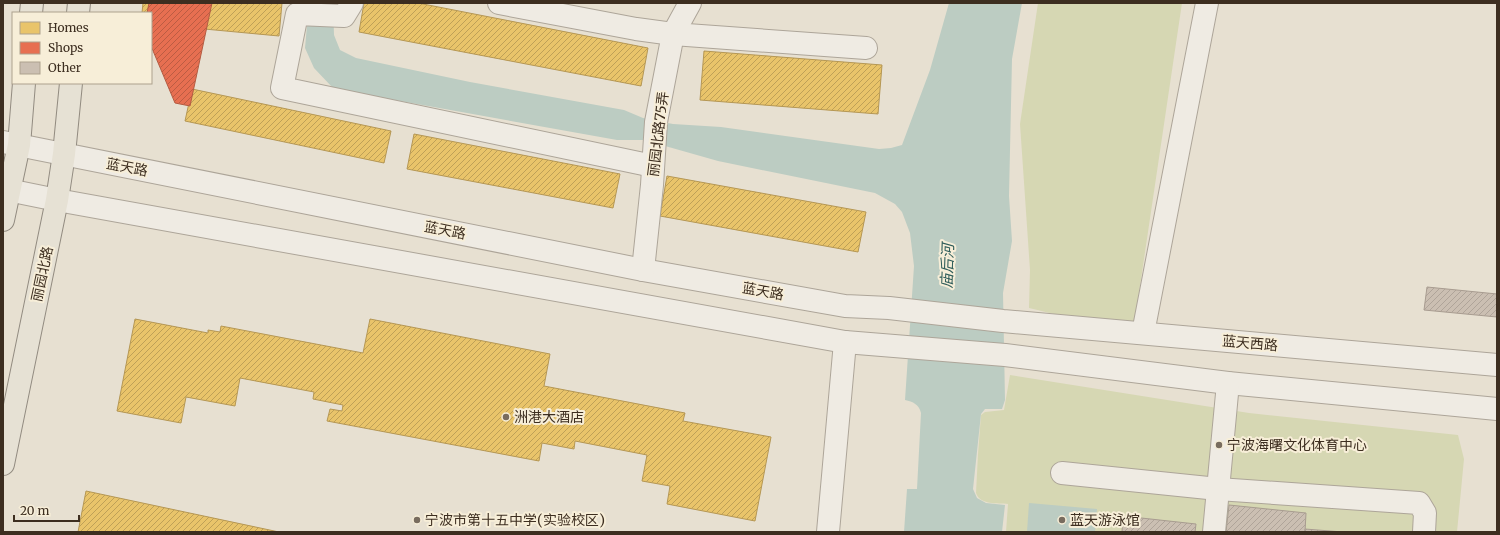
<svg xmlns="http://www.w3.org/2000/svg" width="1500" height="535" font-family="Merriweather,'Noto Sans SC',serif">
	<defs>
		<pattern id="homes-hatch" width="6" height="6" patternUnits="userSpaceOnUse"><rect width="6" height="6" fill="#e9c46a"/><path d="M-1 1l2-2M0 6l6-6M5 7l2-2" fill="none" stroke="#bea057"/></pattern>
		<pattern id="shops-hatch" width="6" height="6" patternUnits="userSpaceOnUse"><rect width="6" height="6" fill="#e76f51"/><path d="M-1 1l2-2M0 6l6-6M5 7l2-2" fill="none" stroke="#bc5c43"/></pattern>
		<pattern id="building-hatch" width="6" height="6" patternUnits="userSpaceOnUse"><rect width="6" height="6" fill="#cbbfb2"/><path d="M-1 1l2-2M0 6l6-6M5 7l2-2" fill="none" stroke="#afa499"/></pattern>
	</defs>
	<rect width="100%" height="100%" fill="#e7e0d1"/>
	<g fill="#d6d7b3">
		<polygon points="1038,3 1182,3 1133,333 1029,308 1030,270 1020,124"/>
		<path d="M1010,375L1249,413L1458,435L1464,459L1457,532H1006L1008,504C998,503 980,505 976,493L978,454L981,415L985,412L1004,410Z"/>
	</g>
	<g fill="#bcccc2">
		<path d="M309,3H333L334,35L340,50L356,58L470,82L624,110L643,118L673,124L721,127L879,149L891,148L902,145L930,70L949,3H1022L1012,59L1009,196L1012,241L1003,293L1005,400L1002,409H985L981,414L973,489L977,498L986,503L1005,505L1002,532H904L907,489H917L921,413C919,404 913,402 905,400L914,266L910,233L902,212L895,204L875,193L718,161L644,140H617L367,95L332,87L314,68L305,48Z"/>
		<polygon points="1029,503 1097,509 1095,532 1027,532"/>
	</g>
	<g fill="url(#homes-hatch)" stroke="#b59754">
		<polygon points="143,3 282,3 279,36 151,24 151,13 142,13"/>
		<polygon points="364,3 418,3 648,48 641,86 359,32"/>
		<polygon points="704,51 882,65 878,114 700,100"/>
		<polygon points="192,89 391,131 384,163 185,121"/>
		<polygon points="414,134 620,174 613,208 407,169"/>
		<polygon points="667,176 866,212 858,252 660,216"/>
		<polygon points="135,319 208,333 208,330 220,332 221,326 363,353 370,319 550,354 544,386 685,413 683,421 771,437 755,521 667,504 670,486 642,481 647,455 575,441 574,449 542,443 539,461 327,421 330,409 342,411 343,405 313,399 314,392 240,378 235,406 186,397 181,423 117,411"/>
		<polygon points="86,491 279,532 78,532"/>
	</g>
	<polygon fill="url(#shops-hatch)" stroke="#b45c42" points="149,3 212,3 190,106 175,103 151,46 151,13 147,13"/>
	<g fill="url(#building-hatch)" stroke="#a89c90">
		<polygon points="1427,287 1497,294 1497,317 1424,310"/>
		<polygon points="1229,505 1306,513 1305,532 1226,532"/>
		<polygon points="1123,516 1196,524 1195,532 1122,532"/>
		<polygon points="1305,529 1343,532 1305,532"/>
	</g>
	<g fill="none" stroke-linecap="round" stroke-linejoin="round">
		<defs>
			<g id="minor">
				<polyline points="352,3 344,16 297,14 282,88 653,166"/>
				<polyline points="499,3 636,29 673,34 866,48"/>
				<polyline points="3,142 643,270 845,306 889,308 1003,321 1497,365"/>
				<polyline points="3,189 57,200 845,342 1005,355 1228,383 1497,409"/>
				<polyline points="643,270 652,185 656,122 673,34 690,3"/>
				<polyline points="1143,333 1207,3"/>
				<polyline points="1062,473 1218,489 1419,503 1425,513 1424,532"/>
				<polyline points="828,532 845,342"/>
				<polyline points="1214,532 1228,383"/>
			</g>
			<g id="major">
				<polyline points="31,13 32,3"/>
				<polyline points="78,13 79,3"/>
				<polyline points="3,220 19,145 24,83"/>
				<polyline points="3,464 57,200 64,154 71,83"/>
			</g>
		</defs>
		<use href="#minor" stroke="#ada599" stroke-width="24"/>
		<use href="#major" stroke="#928b80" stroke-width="24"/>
		<use href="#minor" stroke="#efebe3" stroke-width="22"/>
		<use href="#major" stroke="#e6e1d4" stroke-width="22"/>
	</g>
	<g fill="#786c5e" stroke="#f7eed8" stroke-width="1.5">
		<circle cx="506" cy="417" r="4"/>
		<circle cx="1219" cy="445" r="4"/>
		<circle cx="417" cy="520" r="4"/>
		<circle cx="1062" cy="520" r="4"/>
	</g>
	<g text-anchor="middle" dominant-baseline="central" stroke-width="4" stroke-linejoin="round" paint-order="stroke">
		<g font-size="14" fill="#3d2e20" stroke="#f7eed8">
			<text transform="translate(658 134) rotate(-83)">丽园北路75弄</text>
			<text transform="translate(127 167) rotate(11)">蓝天路</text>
			<text transform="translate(445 230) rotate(11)">蓝天路</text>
			<text transform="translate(42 274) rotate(-78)">丽园北路</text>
			<text transform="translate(763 291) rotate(10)">蓝天路</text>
			<text transform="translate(1250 343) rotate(5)">蓝天西路</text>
		</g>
		<g font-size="14" fill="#3d2e20" stroke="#f7eed8" text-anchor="start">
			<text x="514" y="417">洲港大酒店</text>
			<text x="1227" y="445">宁波海曙文化体育中心</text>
			<text x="425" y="520">宁波市第十五中学(实验校区)</text>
			<text x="1070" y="520">蓝天游泳馆</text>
		</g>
		<g font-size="15" font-style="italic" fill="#2f5d5a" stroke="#f7eed8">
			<text transform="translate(947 266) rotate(-88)">庙后河</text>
		</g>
	</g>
	<rect width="1500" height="535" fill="none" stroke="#3d2e20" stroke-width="8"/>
	<rect x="12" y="12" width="140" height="72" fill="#f7eed8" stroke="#ada18e"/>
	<rect x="20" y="22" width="20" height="12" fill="#e9c46a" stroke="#ada18e"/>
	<text x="48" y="32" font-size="12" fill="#3d2e20">Homes</text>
	<rect x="20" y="42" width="20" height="12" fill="#e76f51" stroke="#ada18e"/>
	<text x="48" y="52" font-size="12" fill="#3d2e20">Shops</text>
	<rect x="20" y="62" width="20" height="12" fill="#cbbfb2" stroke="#ada18e"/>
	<text x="48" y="72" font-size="12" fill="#3d2e20">Other</text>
	<path d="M14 515v6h65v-6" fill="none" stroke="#3d2e20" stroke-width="2"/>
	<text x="20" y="515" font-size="12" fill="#3d2e20" stroke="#f7eed8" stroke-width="3" paint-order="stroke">20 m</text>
</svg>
